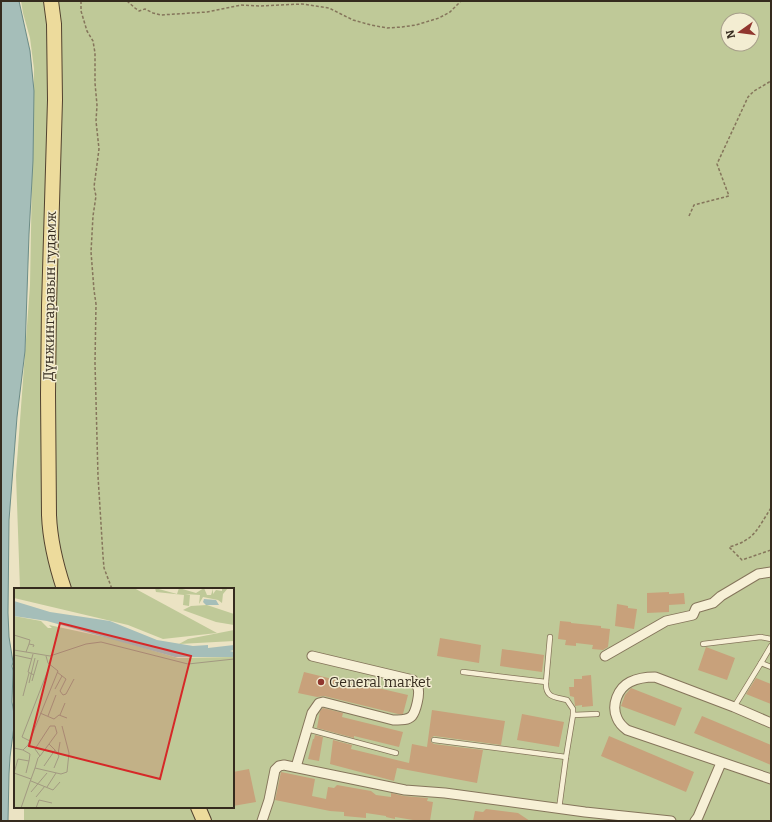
<svg xmlns="http://www.w3.org/2000/svg" width="772" height="822" font-family="Bitter,serif">
	<rect width="100%" height="100%" fill="#ebe3c3"/>
	<path fill="#bfc998" fill-rule="evenodd" d="M21,1H771V821H24V807H233V589H20L16,475L30,285L34,69L30,38L23,13ZM728,20H752V44H728Z"/>
	<polygon fill="#a5beb9" stroke="#6c8c87" points="1,1 19,1 30,51 34,91 33,161 29,234 25,351 17,417 9,520 8,613 9,637 13,662 12,666 13,671 12,702 14,714 14,726 10,757 9,774 8,821 1,821"/>
	<g fill="#c8a17b">
		<polygon points="669,592 669,594 684,593 685,604 669,605 669,612 647,613 647,593"/>
		<polygon points="617,604 628,606 628,608 637,609 634,629 615,626"/>
		<polygon points="560,621 571,622 571,623 601,626 601,628 610,629 608,647 603,650 592,649 593,645 576,643 576,646 565,645 566,640 558,639"/>
		<polygon points="440,638 481,645 479,663 437,656"/>
		<polygon points="706,647 735,658 727,680 698,670"/>
		<polygon points="502,649 544,655 542,672 500,666"/>
		<polygon points="304,672 361,686 361,684 408,695 403,714 398,714 324,696 317,697 298,693"/>
		<polygon points="591,675 593,706 582,707 582,705 575,706 574,697 570,696 569,687 574,687 574,679 582,679 582,676"/>
		<polygon points="756,678 771,684 771,704 746,694"/>
		<polygon points="631,688 682,708 675,726 621,706 625,695"/>
		<polygon points="323,708 343,713 342,717 403,732 399,747 354,736 354,738 317,728 320,711"/>
		<polygon points="432,710 505,721 501,745 434,736 431,738 431,742 434,744 483,750 477,783 397,768 394,781 330,764 333,740 352,745 351,749 409,763 412,744 427,747"/>
		<polygon points="522,714 564,722 559,747 517,740"/>
		<polygon points="702,716 771,745 771,765 694,733"/>
		<polygon points="315,735 323,737 319,761 308,759 313,739 314,739"/>
		<polygon points="609,736 694,772 686,792 601,756"/>
		<polygon points="249,769 256,802 233,806 233,772"/>
		<polygon points="281,772 315,779 312,796 326,799 328,787 334,788 337,785 371,791 376,795 391,797 391,793 404,796 428,798 427,801 433,802 430,821 413,821 413,820 395,817 395,819 386,817 386,816 366,813 366,818 344,816 344,812 330,811 275,800"/>
		<polygon points="486,809 518,813 530,821 473,821 475,811 483,812"/>
	</g>
	<g fill="none" stroke-linecap="round" stroke-linejoin="round">
		<defs>
			<g id="lane">
				<path d="M550,637L546,682C545,698 555,697 567,700L573,709V715L566,757L559,809"/>
				<polyline points="703,644 761,637 771,639"/>
				<polyline points="761,663 771,646"/>
				<polyline points="463,672 546,682"/>
				<polyline points="734,707 761,663 771,667"/>
				<polyline points="573,715 597,714"/>
				<polyline points="307,729 396,753"/>
				<polyline points="434,740 566,757"/>
			</g>
			<g id="street">
				<polyline points="605,656 666,621 693,615 696,608 713,603 721,596 758,574 771,572"/>
				<path d="M771,723L734,707L655,677C646,677 638,678 630,682C618,688 611,705 617,718C619,723 623,727 627,730L771,779"/>
				<path d="M296,767L312,713L319,703L323,702L393,720C399,720 407,721 412,716C416,711 420,694 418,688C417,685 414,682 413,680L312,656"/>
				<polyline points="262,821 269,800 275,770 279,766 284,765 405,790 445,793 585,812 671,821"/>
				<polyline points="695,821 698,817 721,763"/>
			</g>
			<g id="primary">
				<path d="M51,1L54,24L55,100L49,306L48,394L49,515C50,540 56,565 64,589"/>
				<polyline points="198,807 204,821"/>
			</g>
		</defs>
		<use href="#lane" stroke="#85755b" stroke-width="6"/>
		<use href="#street" stroke="#85755b" stroke-width="11"/>
		<use href="#primary" stroke="#52422f" stroke-width="16"/>
		<g stroke="#85755b" stroke-width="1.5" stroke-dasharray="3 2" stroke-linecap="butt">
			<polyline points="81,1 81,11 87,31 93,41 95,53 95,83 97,105 96,121 99,149 94,187 96,196 93,216 91,252 94,290 96,304 95,363 98,476 103,556 104,568 112,589"/>
			<polyline points="127,1 135,8 139,11 145,9 153,13 161,15 207,12 241,5 259,6 302,4 329,8 353,20 371,25 387,28 402,27 416,25 439,18 450,12 461,1"/>
			<polyline points="689,216 694,205 729,196 717,164 748,97 754,91 771,81"/>
			<path d="M771,508C757,529 755,540 729,547L742,560L771,550"/>
		</g>
		<use href="#lane" stroke="#f7f0d6" stroke-width="4.5"/>
		<use href="#street" stroke="#f7f0d6" stroke-width="9"/>
		<use href="#primary" stroke="#eddb9c" stroke-width="14"/>
	</g>
	<circle fill="#90362e" stroke="#f3edd2" stroke-width="1.5" cx="321" cy="682" r="4"/>
	<g text-anchor="middle" dominant-baseline="central" stroke-width="3" stroke-linejoin="round" paint-order="stroke">
		<g font-size="14" fill="#352b1e" stroke="#f3edd2">
			<text transform="translate(50 296) rotate(-89)">Дүнжингаравын гудамж</text>
		</g>
		<g font-size="14" fill="#352b1e" stroke="#f3edd2" text-anchor="start">
			<text x="329" y="682">General market</text>
		</g>
	</g>
	<g transform="translate(14 588)">
		<rect width="220" height="220" fill="#ebe3c3"/>
		<path d="M0,0H120L203,45L149,51L114,37L0,10ZM141,0L163,6L165,0L182,5L190,0L193,7H197L199,1V6L202,2L208,3V0H214L209,6L208,15L204,12L189,9L185,16L186,7L171,6L176,7L175,18L169,17L170,7L142,4ZM193,17L220,26V37L202,34L169,22L177,18ZM0,28L27,33L34,40H38L35,37L100,51L164,70L220,69V220H0ZM220,42V53L165,56L174,51Z" fill="#bfc998"/>
		<path d="M190,11L202,12L205,17H192L189,14ZM0,13L36,24L96,33L143,52L179,58L194,57V60L220,57V62L216,63L220,64V69H161L33,33L0,28Z" fill="#a5beb9"/>
		<path fill="none" stroke="#a29981" stroke-width="1" d="M0,47L16,52L15,56M0,62L36,68L72,56L87,54L174,76L220,71M12,64L15,56L20,57L19,59M19,66L14,84L20,87M0,67L18,71M43,84L52,91L46,103L49,107L52,106L60,91M18,93L24,72M15,95L21,70M41,101L48,88M9,108L15,85M26,125L40,131L45,127L53,130M46,127L51,115M34,128L42,107M16,153L8,149L36,77M0,160L9,162L14,157L44,83L34,75L32,68M9,162L16,166L15,173M44,166L46,154M30,178L41,162L35,156M21,180L24,170L26,168L35,156L43,145L41,138H36L21,161L26,168M40,180L45,168L41,162M0,185L17,191L7,220M0,185L4,171L15,173L12,185M17,191L21,180L47,186L53,184L55,165L48,138M17,193L39,202L46,194M33,199L42,185M17,204L33,185M22,209L31,198M22,220L25,212L38,215"/>
		<path fill="#d62828" fill-opacity="0.15" stroke="#d62828" stroke-width="2" d="M46,35L177,68L146,191L15,158Z"/>
		<rect width="220" height="220" fill="none" stroke="#352b1e" stroke-width="2"/>
	</g>
	<rect width="772" height="822" fill="none" stroke="#352b1e" stroke-width="4"/>
	<g transform="translate(740 32) rotate(256)"><circle r="19" fill="#f3edd2" stroke="#a79f8a"/>
	<path d="M0-3L7 15L0 10L-7 15Z" fill="#90362e"/>
	<text y="-6" font-size="11" font-weight="bold" text-anchor="middle" fill="#352b1e">N</text>
	</g>
</svg>
